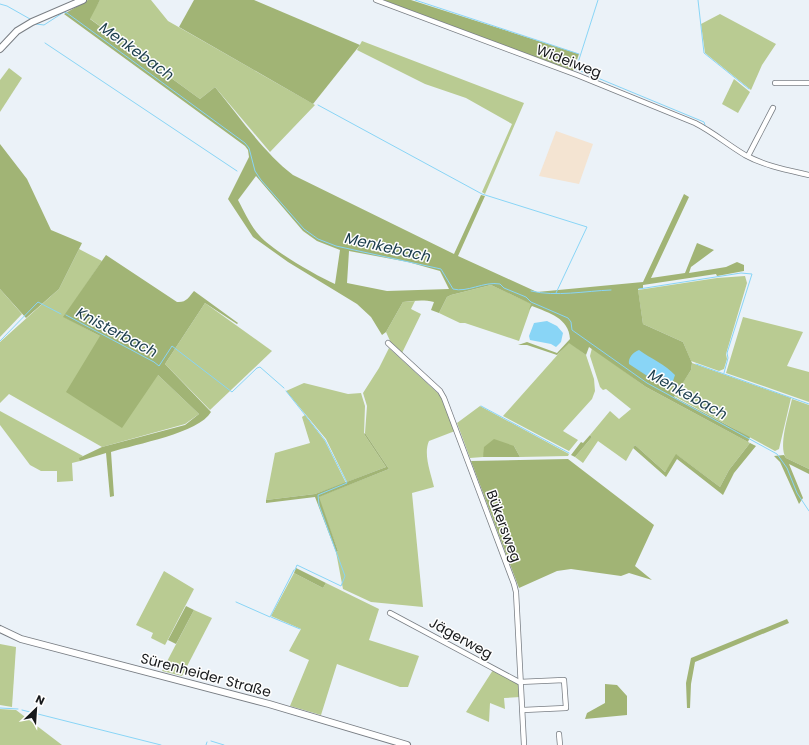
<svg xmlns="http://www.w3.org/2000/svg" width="809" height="745" font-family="Poppins,sans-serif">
	<rect width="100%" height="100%" fill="#ebf2f8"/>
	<polygon fill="#f4e4d2" points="556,131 593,144 579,184 539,176"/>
	<g fill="#b9cb92">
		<polygon points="100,0 151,0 168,21 315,105 270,152 215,87 200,99 89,18"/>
		<polygon points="720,14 776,44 762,65 751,90 705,53 701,24"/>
		<polygon points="362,41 524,103 485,194 482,192 512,124 466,98 425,84 357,50"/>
		<polygon points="9,68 22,78 0,112 0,80"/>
		<polygon points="734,79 750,92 738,113 722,104"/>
		<polygon points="79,249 102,261 64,317 100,336 158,375 199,414 185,424 102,447 9,394 0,403 0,342 59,289"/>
		<polygon points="745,276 747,283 726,354 727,359 724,369 719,371 691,361 683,342 643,324 638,290 717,278"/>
		<polygon points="491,285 532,304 519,341 465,323 460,323 439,313 447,297 451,295"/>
		<polygon points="0,289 22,314 0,337"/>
		<polygon points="415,301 411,309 421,314 402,353 391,343 386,332 403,302"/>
		<polygon points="205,303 272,351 210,410 165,364"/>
		<polygon points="743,317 803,332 787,366 809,372 809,402 726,373"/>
		<polygon points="569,342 586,355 594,379 595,391 592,399 563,431 578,440 569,451 503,416"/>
		<path d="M389,348L441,396L455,431L429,441C423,454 431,474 434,487L412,493L423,607L371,602L343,589L336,552L338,551L318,497L389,469L365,433L367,406L363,393L379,368Z"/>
		<polygon points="592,348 646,387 750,443 729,470 720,487 677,455 665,472 635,445 626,461 598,441 583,463 575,457 592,437 590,435 610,411 619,419 631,409 606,389 603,390 600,387 590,356"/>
		<polygon points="692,363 791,398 779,449 775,451 674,396 691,370"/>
		<polygon points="304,383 348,394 361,393 365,406 364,434 386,467 347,482 326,439 286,391"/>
		<path d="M792,399L809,405V469L786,458C778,446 789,413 792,399Z"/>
		<polygon points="480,406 569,454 568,456 520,457 514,446 485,452 483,457 470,458 457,423"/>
		<polygon points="0,411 83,456 80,458 80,461 72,463 73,481 57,482 57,471 41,471 30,465 0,425"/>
		<polygon points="305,415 325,441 346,483 315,494 266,500 275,453 310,443 302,417"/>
		<polygon points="164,571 194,589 165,645 151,638 153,633 136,625"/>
		<polygon points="294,573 323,588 326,583 379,609 369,640 419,656 408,687 400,687 337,664 321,715 290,706 309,660 289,651 301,629 271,616"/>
		<polygon points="194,610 212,618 182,676 162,671"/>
		<polygon points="0,644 16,647 12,707 0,705"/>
		<polygon points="493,670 520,685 520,697 504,698 505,709 490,703 489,722 466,712"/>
		<polygon points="0,709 16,710 62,745 0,745"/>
	</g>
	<g fill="#a1b475" fill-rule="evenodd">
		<path d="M88,0H100L90,19L200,99L215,87C239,116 263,152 293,175L454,254L481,195L485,196L458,256L537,292L643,282L684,194L689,197L651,278L685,273L697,243L714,250L691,267L689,273L726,267L737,262L744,265V271L717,276L716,274L643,285V288L638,289L643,324L683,342L692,363L691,370L674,397L750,437L748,442L646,387L589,347L586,355L569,343L557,355L527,345H518L527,342L557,353L570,339C569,318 549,313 532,306L529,310L531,304L491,285L451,295L447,297L439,313L431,310L434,302C422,299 414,301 403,302L386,332L382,335L371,317L357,304L288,262L253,237L228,199L249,157L248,150L245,146L64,14ZM256,176L303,231L317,241L340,250L335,284C315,275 273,251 259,235C250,225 244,211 238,200ZM349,251L408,262L440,271L449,289L387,291L347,283Z"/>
		<polygon points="194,0 254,0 360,45 313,104 179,27"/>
		<polygon points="383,0 411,0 579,54 573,71"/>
		<polygon points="0,144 27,179 51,230 82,243 59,289 26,318 0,289"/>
		<path d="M106,255L177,302C186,303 189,297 194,291L238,323L237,324L205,303L165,364L211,412C199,433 136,444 111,452L114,496L110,497L106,453L80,461L79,458L102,447L185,425L199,414L158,375L122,428L66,392L100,336L63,317Z"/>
		<polygon points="365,433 389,469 319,497 338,551 336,552 315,497 266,503 266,500 315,494 386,467 364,434"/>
		<polygon points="590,435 592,437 575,457 571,455 581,442 583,443"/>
		<polygon points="494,439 514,446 520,457 483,457 484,447"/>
		<polygon points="750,443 756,446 734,473 723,495 677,459 666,477 633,448 635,445 665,472 676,454 720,487 729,470"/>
		<polygon points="784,455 786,458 809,469 809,474 789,464 803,498 799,504 780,462 774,456"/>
		<polygon points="568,459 654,525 635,566 652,580 629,573 621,576 571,569 557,571 519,588 471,461"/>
		<polygon points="296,568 326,583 323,588 294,573"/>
		<polygon points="186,606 194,610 176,644 168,640"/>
		<polygon points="787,619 789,623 695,662 691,684 690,708 687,708 686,683 691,658"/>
		<polygon points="605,684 617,685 627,696 627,715 585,719 587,713 605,703"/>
	</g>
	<g fill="#89d5f6">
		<polygon points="547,321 557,326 563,333 561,342 556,347 551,344 530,340 529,336 534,323"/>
		<path d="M639,350C650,358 666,365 675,375L671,387L667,389L629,364C628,358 633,352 639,350Z"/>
	</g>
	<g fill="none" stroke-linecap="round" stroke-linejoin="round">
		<g stroke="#89d5f6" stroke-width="1">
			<polyline points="415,0 579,54"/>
			<polyline points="598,0 576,69 704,122 705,125"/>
			<polyline points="698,0 704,53 749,89"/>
			<polyline points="0,4 7,6 30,19"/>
			<path d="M36,24L44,25L64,12L67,13L245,143L249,148L255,171L261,180L304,229L318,239L336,246L441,269L453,289C467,293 484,281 500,284L504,288L526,297L531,302L568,318L571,322L572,330L647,383L777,454L787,468L797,493L809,511"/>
			<polyline points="45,43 237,171"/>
			<polyline points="318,105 482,194 587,227 556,293"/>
			<polyline points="639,289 741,273 752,274 727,353 728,358 724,373"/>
			<path d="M531,291C556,297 585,291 611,290"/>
			<polyline points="66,315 154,362 159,366 172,346 232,392 257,368 260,367 284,388"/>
			<polyline points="0,341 38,302 61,314"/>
			<polyline points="696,364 809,404"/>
			<polyline points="286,391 325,440 347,483 318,495 319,505 345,576 341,586 297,565 295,570"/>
			<polyline points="481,406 569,453"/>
			<polyline points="236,602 270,617 294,570"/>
			<polyline points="271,617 300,629"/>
			<polyline points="0,708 18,709"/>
			<polyline points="22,710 161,745"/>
			<polyline points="211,741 224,745"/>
			<polyline points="206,745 207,742"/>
		</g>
		<defs>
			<g id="street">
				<path d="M376,0L577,75L695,123C713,132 728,145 745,155C765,166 787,170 809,175"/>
				<polyline points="775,83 809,83"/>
				<polyline points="748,156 773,108"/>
				<polyline points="388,343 440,391 444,398 514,584 516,592 524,745"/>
				<polyline points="390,613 519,682 564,680 566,708 523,710"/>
				<polyline points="559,734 560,745"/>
			</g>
			<g id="secondary">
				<polyline points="0,49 17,31 32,22 83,0"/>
				<polyline points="0,629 21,639 269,704 407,745"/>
			</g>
		</defs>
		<use href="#street" stroke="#797e84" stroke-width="6"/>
		<use href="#secondary" stroke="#797e84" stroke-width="8"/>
		<use href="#street" stroke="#fff" stroke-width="4.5"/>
		<use href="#secondary" stroke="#fff" stroke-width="6"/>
	</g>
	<g text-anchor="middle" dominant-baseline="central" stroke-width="3" stroke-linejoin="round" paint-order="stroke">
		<g font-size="14" fill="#17191b" stroke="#fefefe">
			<text transform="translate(569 61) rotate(21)">Wideiweg</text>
			<text transform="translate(504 526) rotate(70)">Bükersweg</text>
			<text transform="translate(461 638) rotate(29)">Jägerweg</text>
			<text transform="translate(206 675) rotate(15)">Sürenheider Straße</text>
		</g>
		<g font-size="15" font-style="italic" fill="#1b3d4c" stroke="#fefefe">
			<text transform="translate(137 51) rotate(36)">Menkebach</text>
			<text transform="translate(388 247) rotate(13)">Menkebach</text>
			<text transform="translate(117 332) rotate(28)">Knisterbach</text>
			<text transform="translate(688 394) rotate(29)">Menkebach</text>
		</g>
	</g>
	<g transform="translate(36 709) rotate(25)" stroke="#fefefe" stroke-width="3" paint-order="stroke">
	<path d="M0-3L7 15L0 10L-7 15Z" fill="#17191b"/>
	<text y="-6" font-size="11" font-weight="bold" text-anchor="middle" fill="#17191b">N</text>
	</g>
</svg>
